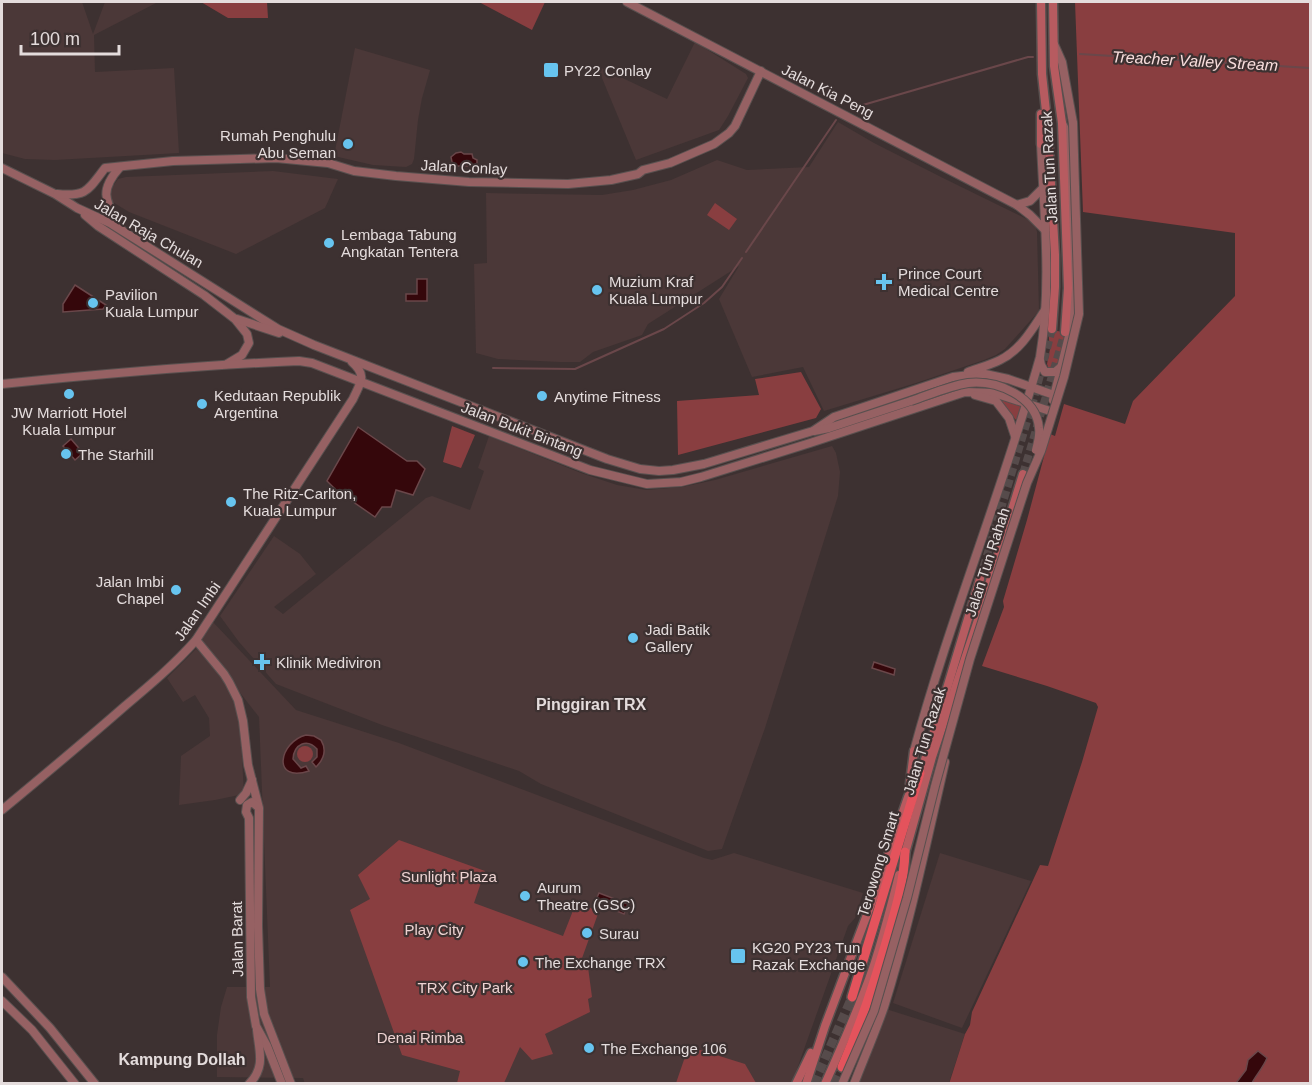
<svg xmlns="http://www.w3.org/2000/svg" width="1312" height="1085" font-family="Arial,sans-serif">
	<rect width="100%" height="100%" fill="#3d3131"/>
	<g fill="#4b3838">
		<polygon points="2,2 82,2 93,34 105,2 158,2 94,35 95,72 174,68 179,153 55,160 25,159 2,153"/>
		<polygon points="695,42 746,74 748,78 728,116 719,130 636,160 597,66 667,99"/>
		<polygon points="355,48 430,70 422,98 418,120 414,159 412,164 406,167 373,165 334,156"/>
		<polygon points="838,122 874,143 943,178 1029,220 1036,228 1037,232 1039,311 1005,349 996,355 984,360 916,383 824,411 803,367 752,377 719,299 739,266 648,324 642,335 593,352 580,362 560,362 498,359 476,353 474,264 487,263 486,193 602,195 633,190 671,180 717,160 747,170 809,167"/>
		<polygon points="273,171 338,179 325,208 236,254 129,212 111,201 110,190 118,179 126,177"/>
		<polygon points="489,436 581,473 617,485 646,490 682,487 715,480 832,446 836,453 840,472 838,496 765,728 722,849 708,851 541,784 519,771 382,725 276,684 239,642 220,616 274,536 300,554 316,574 274,607 283,614 426,498 432,496 470,510 484,471 478,468"/>
		<polygon points="212,621 296,710 399,743 704,858 712,860 734,853 863,893 855,918 848,926 792,1083 305,1084 303,1078 217,1077 217,1035 221,1007 227,987 270,987 259,717 199,640"/>
		<polygon points="196,649 216,666 230,688 240,720 244,794 215,800 179,805 181,756 210,736 209,718 195,695 183,702 167,678"/>
		<polygon points="940,853 1031,881 962,1028 893,1003"/>
		<polygon points="886,1009 965,1034 949,1083 854,1084"/>
	</g>
	<g fill="#893e40">
		<polygon points="201,2 267,2 268,18 228,18"/>
		<polygon points="479,2 545,2 532,30"/>
		<polygon points="1075,2 1310,2 1310,1083 949,1084 965,1034 970,1025 972,1012 1040,865 1048,866 1082,762 1098,707 1096,703 1047,686 982,666 1004,607 1003,601 1027,520 1050,434 1055,436 1064,404 1125,424 1133,401 1235,296 1235,233 1083,212"/>
		<polygon points="715,203 737,219 729,230 707,215"/>
		<path d="M1048,329L1072,334L1059,363C1056,368 1053,368 1048,367L1047,364L1050,349Z"/>
		<polygon points="801,372 821,409 816,418 678,455 677,401 759,395 755,379"/>
		<path d="M1000,397L1022,406L1017,421C1010,415 1008,406 999,400Z"/>
		<polygon points="452,426 475,435 461,468 443,462"/>
		<circle cx="305" cy="754" r="8"/>
		<polygon points="399,840 485,871 474,903 563,936 576,903 599,911 581,961 582,965 588,967 592,997 588,999 590,1012 545,1034 553,1054 532,1060 520,1047 504,1083 457,1083 460,1071 402,1055 350,910 370,899 358,875"/>
		<polygon points="697,1049 745,1064 756,1083 676,1083 687,1051"/>
	</g>
	<g fill="#35070b" stroke="#6a474a" stroke-width="1.5">
		<polygon points="461,152 464,154 472,154 473,158 477,160 477,166 455,166 452,162 451,157 456,153"/>
		<polygon points="417,279 427,279 427,301 406,301 406,294 417,294"/>
		<polygon points="75,285 106,305 103,309 63,312 63,304"/>
		<polygon points="358,427 407,461 417,461 425,469 413,495 396,490 391,507 382,507 375,517 336,490 327,481"/>
		<polygon points="71,439 83,453 75,460 63,446"/>
		<polygon points="874,662 895,669 894,675 872,668"/>
		<path d="M306,735L314,736L321,740C327,750 324,759 316,767L312,762L317,757V749C307,738 294,744 293,759L301,768L306,766L309,771C271,783 279,742 306,735Z"/>
		<polygon points="599,893 628,904 624,914 595,902"/>
		<path d="M1258,1051L1267,1058C1263,1068 1256,1075 1252,1083H1236L1246,1070L1248,1060Z"/>
	</g>
	<g fill="none" stroke-linecap="round" stroke-linejoin="round">
		<g stroke="#6a474a" stroke-width="2">
			<polyline points="1080,54 1310,68"/>
			<polyline points="856,107 1028,57 1033,57"/>
			<polyline points="746,252 836,120"/>
			<polyline points="493,368 575,369 664,329 704,303 722,287 742,258"/>
		</g>
		<g stroke="#564b4b" stroke-width="8" stroke-dasharray="8 4" stroke-linecap="butt">
			<polyline points="1023,474 1065,332"/>
			<polyline points="980,579 1034,398 1052,329"/>
		</g>
		<g stroke="#564b4b" stroke-width="9" stroke-dasharray="9 4.5" stroke-linecap="butt">
			<polyline points="814,1084 852,997"/>
			<polyline points="834,1084 842,1067"/>
		</g>
		<defs>
			<g id="secondary">
				<polyline points="627,2 1017,205 1030,215 1045,230"/>
				<polyline points="1054,44 1062,62 1073,123"/>
				<path d="M120,167C97,193 107,202 121,229"/>
				<polyline points="2,168 55,194 77,208 110,223 278,329 314,345 607,459 640,469 659,471 673,470 704,464 813,431 834,417 953,377 970,375 985,374 1008,379 1054,395"/>
				<path d="M57,194C87,197 88,190 105,168L173,161L276,158L328,163L354,171L396,176L469,182L568,184L611,180L638,174L643,170L670,163L714,144L729,133L735,126L761,71"/>
				<polyline points="1017,205 1030,201 1043,188"/>
				<polyline points="85,215 98,226 204,295 235,319 247,334 249,343 242,355 227,364"/>
				<polyline points="237,319 279,333"/>
				<polyline points="1040,360 1041,365 1045,372 1055,372 1062,366"/>
				<path d="M968,372C979,368 990,365 1000,360C1021,350 1033,328 1045,310"/>
				<path d="M2,384C101,374 200,365 299,361L312,363L590,470L647,484L681,482L701,477L810,443L965,392L994,393L1050,411"/>
				<polyline points="975,395 996,401 1009,418 1015,436"/>
				<polyline points="1053,400 1073,320 1070,145 1067,133 1062,123"/>
				<polyline points="814,431 829,428 911,401"/>
				<polyline points="196,640 224,674 229,682 238,700 243,721 248,765 259,808 258,926 260,989 264,1014 291,1084"/>
				<path d="M914,751C950,618 1003,490 1040,357C1052,287 1044,214 1041,144"/>
				<polyline points="240,800 246,793 252,780"/>
				<polyline points="258,807 252,802 247,805 246,812 249,818 251,997 256,1026 267,1046 282,1084"/>
				<path d="M2,810C43,776 85,741 125,706C150,685 175,664 196,640L353,399C360,383 368,376 352,362"/>
				<polyline points="2,977 50,1028 95,1084"/>
				<polyline points="2,1001 32,1030 75,1084"/>
				<path d="M249,1084C266,1067 259,1051 257,1030"/>
				<path d="M854,1084C864,1058 875,1033 884,1007C909,927 926,844 945,762"/>
			</g>
			<g id="primary">
				<polyline points="1041,2 1042,74 1048,130 1055,255 1055,287 1052,329"/>
				<polyline points="1053,2 1054,66 1062,123 1068,288 1065,332"/>
				<polyline points="1041,144 1041,114"/>
				<polyline points="909,791 914,751"/>
				<polyline points="904,857 932,757 978,620 1023,474"/>
				<polyline points="796,1084 811,1053"/>
				<polyline points="806,1084 825,1026 874,896 908,797 920,773 928,751 980,579"/>
				<path d="M825,1084C842,1046 859,1008 873,968C883,938 891,906 899,875"/>
			</g>
			<g id="highway">
				<polyline points="852,997 920,773"/>
				<path d="M842,1067C859,1028 873,987 885,946C894,915 904,884 905,852"/>
			</g>
		</defs>
		<use href="#secondary" stroke="#59504f" stroke-width="10"/>
		<use href="#primary" stroke="#59504f" stroke-width="11"/>
		<use href="#highway" stroke="#59504f" stroke-width="12"/>
		<use href="#secondary" stroke="#966163" stroke-width="8"/>
		<use href="#primary" stroke="#b75b60" stroke-width="8"/>
		<use href="#highway" stroke="#e4535c" stroke-width="9"/>
		<defs>
			<g id="secondary-bridge">
				<path d="M911,401C929,395 949,386 968,383C997,380 1036,396 1039,428C1040,435 1038,443 1036,450"/>
				<polyline points="842,1084 874,1011 907,898 935,786 970,659 1027,483 1041,451 1064,377 1079,314 1073,123"/>
			</g>
		</defs>
		<use href="#secondary-bridge" stroke="#59504f" stroke-width="10" stroke-linecap="butt"/>
		<use href="#secondary-bridge" stroke="#966163" stroke-width="8"/>
	</g>
	<g fill="#67c4ef" stroke="#3d3131" stroke-width="2">
		<rect x="543" y="62" width="16" height="16" rx="3"/>
		<circle cx="348" cy="144" r="6"/>
		<circle cx="329" cy="243" r="6"/>
		<path d="M881 273h6v6h6v6h-6v6h-6v-6h-6v-6h6z"/>
		<circle cx="597" cy="290" r="6"/>
		<circle cx="93" cy="303" r="6"/>
		<circle cx="69" cy="394" r="6"/>
		<circle cx="542" cy="396" r="6"/>
		<circle cx="202" cy="404" r="6"/>
		<circle cx="66" cy="454" r="6"/>
		<circle cx="231" cy="502" r="6"/>
		<circle cx="176" cy="590" r="6"/>
		<circle cx="633" cy="638" r="6"/>
		<path d="M259 653h6v6h6v6h-6v6h-6v-6h-6v-6h6z"/>
		<circle cx="525" cy="896" r="6"/>
		<circle cx="587" cy="933" r="6"/>
		<rect x="730" y="948" width="16" height="16" rx="3"/>
		<circle cx="523" cy="962" r="6"/>
		<circle cx="589" cy="1048" r="6"/>
	</g>
	<g text-anchor="middle" dominant-baseline="central" stroke-width="4.5" stroke-linejoin="round" paint-order="stroke">
		<g font-size="15" fill="#e4dcdc" stroke="#3d3131" text-anchor="start">
			<text x="564" y="70">PY22 Conlay</text>
			<text x="336" y="135" text-anchor="end">Rumah Penghulu<tspan x="336" dy="17">Abu Seman</tspan></text>
			<text x="341" y="234">Lembaga Tabung<tspan x="341" dy="17">Angkatan Tentera</tspan></text>
			<text x="898" y="273">Prince Court<tspan x="898" dy="17">Medical Centre</tspan></text>
			<text x="609" y="281">Muzium Kraf<tspan x="609" dy="17">Kuala Lumpur</tspan></text>
			<text x="105" y="294">Pavilion<tspan x="105" dy="17">Kuala Lumpur</tspan></text>
			<text x="214" y="395">Kedutaan Republik<tspan x="214" dy="17">Argentina</tspan></text>
			<text x="554" y="396">Anytime Fitness</text>
			<text x="69" y="412" text-anchor="middle">JW Marriott Hotel<tspan x="69" dy="17">Kuala Lumpur</tspan></text>
			<text x="78" y="454">The Starhill</text>
			<text x="243" y="493">The Ritz-Carlton,<tspan x="243" dy="17">Kuala Lumpur</tspan></text>
			<text x="164" y="581" text-anchor="end">Jalan Imbi<tspan x="164" dy="17">Chapel</tspan></text>
			<text x="645" y="629">Jadi Batik<tspan x="645" dy="17">Gallery</tspan></text>
			<text x="276" y="662">Klinik Mediviron</text>
			<text x="537" y="887">Aurum<tspan x="537" dy="17">Theatre (GSC)</tspan></text>
			<text x="599" y="933">Surau</text>
			<text x="752" y="947">KG20 PY23 Tun<tspan x="752" dy="17">Razak Exchange</tspan></text>
			<text x="535" y="962">The Exchange TRX</text>
			<text x="601" y="1048">The Exchange 106</text>
		</g>
		<g font-size="15" fill="#e4dcdc" stroke="#3d3131">
			<text transform="translate(828 91) rotate(27)">Jalan Kia Peng</text>
			<text transform="translate(464 167) rotate(3)">Jalan Conlay</text>
			<text transform="translate(1049 167) rotate(-93)">Jalan Tun Razak</text>
			<text transform="translate(149 233) rotate(30)">Jalan Raja Chulan</text>
			<text transform="translate(522 429) rotate(21)">Jalan Bukit Bintang</text>
			<text transform="translate(987 562) rotate(-72)">Jalan Tun Rahah</text>
			<text transform="translate(197 611) rotate(-55)">Jalan Imbi</text>
			<text transform="translate(924 741) rotate(-73)">Jalan Tun Razak</text>
			<text transform="translate(878 864) rotate(-73)">Terowong Smart</text>
			<text transform="translate(237 939) rotate(-91)">Jalan Barat</text>
		</g>
		<g font-size="15" fill="#eed3d2" stroke="#3d3131">
			<text x="449" y="876">Sunlight Plaza</text>
			<text x="434" y="929">Play City</text>
			<text x="465" y="987">TRX City Park</text>
			<text x="420" y="1037">Denai Rimba</text>
		</g>
		<g font-size="16" font-style="italic" fill="#f8dddc" stroke="#3d3131">
			<text transform="translate(1195 61) rotate(3)">Treacher Valley Stream</text>
		</g>
		<g font-size="16" font-weight="bold" fill="#e4dcdc" stroke="#3d3131">
			<text x="591" y="704">Pinggiran TRX</text>
			<text x="182" y="1059">Kampung Dollah</text>
		</g>
	</g>
	<rect width="1312" height="1085" fill="none" stroke="#e4dcdc" stroke-width="6"/>
	<path d="M21 45v9h98v-9" fill="none" stroke="#e4dcdc" stroke-width="3"/>
	<text x="30" y="45" font-size="18" fill="#e4dcdc" stroke="#3d3131" stroke-width="4.5" paint-order="stroke">100 m</text>
</svg>
